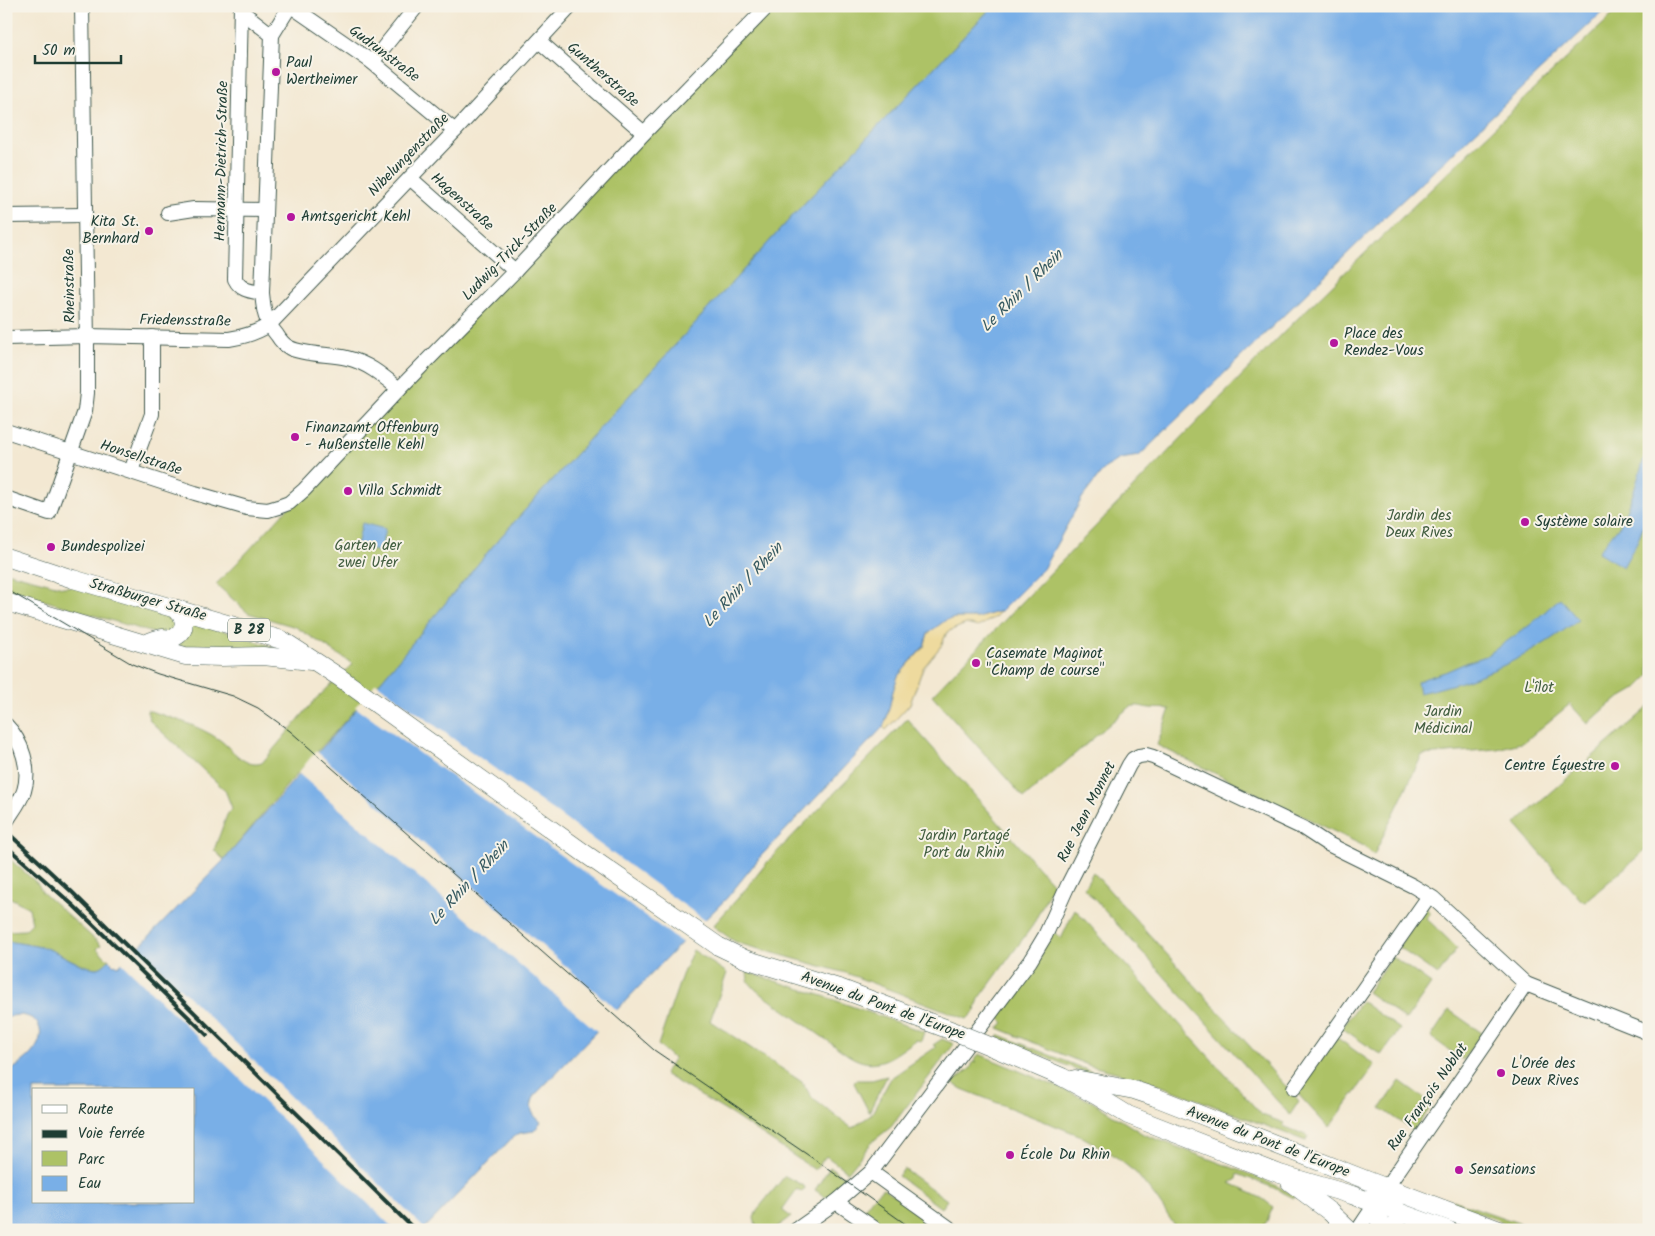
<svg xmlns="http://www.w3.org/2000/svg" width="1655" height="1236" font-family="Kalam,sans-serif">
	<rect width="100%" height="100%" fill="#f7f3e8"/>
	<filter id="ink" filterUnits="userSpaceOnUse"><feTurbulence type="fractalNoise" baseFrequency=".02" numOctaves="2"/><feDisplacementMap in="SourceGraphic" scale="10" xChannelSelector="R" yChannelSelector="G"/><feConvolveMatrix kernelMatrix="1 2 1 2 8 2 1 2 1" color-interpolation-filters="sRGB"/></filter>
	<filter id="wash" filterUnits="userSpaceOnUse"><feTurbulence type="fractalNoise" baseFrequency=".0096" numOctaves="4" result="noise"/><feDisplacementMap in="SourceGraphic" scale="20" xChannelSelector="R" yChannelSelector="G"/><feGaussianBlur stdDeviation="1.12" result="paint"/><feColorMatrix in="noise" values="0 0 0 0 0 0 0 0 0 0 0 0 0 0 0 0 0 1.4 0 .05"/><feComposite in="paint" operator="in"/></filter>
	<g filter="url(#wash)">
		<rect width="100%" height="100%" fill="#f3e8d2"/>
		<g fill="#adc266" stroke="#66804d">
			<path d="M768,6H993L798,210L497,541L380,682L289,783L224,860L214,850L227,815L232,808L225,790L150,721L147,710C172,718 198,725 220,740C232,749 245,769 262,763L314,701L353,664L296,627L248,613L216,584L238,562L441,342Z"/>
			<path d="M1622,6H1649V676L1636,689L1610,704L1588,724L1570,704L1524,742L1497,749L1422,755L1374,855L1362,845L1157,745L1170,709C1164,708 1157,709 1150,708C1140,707 1136,703 1127,709L1024,798L932,695L1292,324L1528,95Z"/>
			<polygon points="6,572 63,587 78,586 172,614 177,626 173,632 160,635 36,598 6,596"/>
			<polygon points="191,620 274,647 272,650 193,648 177,646"/>
			<polygon points="1649,707 1649,847 1585,902 1581,900 1515,824"/>
			<polygon points="907,719 1053,884 1033,925 979,999 975,1011 967,1019 846,973 741,944 734,941 713,926 745,890 769,860"/>
			<path d="M6,856L38,884L42,892L101,945L97,949L109,960C105,964 102,968 96,968C78,967 63,953 45,948C32,945 19,943 6,941V931L25,930L32,923L29,908L11,898L6,899Z"/>
			<polygon points="1093,872 1299,1101 1290,1115 1084,888"/>
			<polygon points="1425,907 1431,913 1426,918 1457,948 1438,975 1398,947"/>
			<polygon points="1075,909 1262,1115 1284,1123 1283,1126 1308,1136 1306,1141 1146,1080 1088,1065 998,1028 1004,1023 996,1015 1053,931 1061,939"/>
			<polygon points="693,950 727,973 710,1021 802,1082 813,1099 852,1128 871,1115 891,1078 936,1047 933,1045 942,1039 954,1044 891,1127 873,1141 848,1172 826,1156 815,1170 731,1114 664,1074 674,1059 658,1045 682,975"/>
			<polygon points="1392,956 1431,984 1406,1020 1367,992"/>
			<path d="M747,972L823,996L924,1032L921,1041L916,1040C893,1056 876,1073 848,1055L756,990L748,981Z"/>
			<polygon points="1361,1001 1400,1029 1381,1055 1342,1028"/>
			<polygon points="1449,1010 1482,1033 1463,1060 1431,1037"/>
			<polygon points="1000,1035 1094,1073 1110,1077 1093,1076 998,1038"/>
			<polygon points="1336,1037 1375,1065 1329,1128 1297,1093"/>
			<polygon points="979,1054 1091,1101 1143,1134 1257,1177 1296,1195 1294,1198 1274,1188 1238,1174 1237,1179 1230,1183 1263,1199 1273,1207 1267,1221 1261,1230 1175,1230 1173,1223 1156,1198 1136,1173 1111,1153 1079,1135 962,1089 952,1083 971,1068 973,1062 977,1063 974,1062"/>
			<polygon points="887,1076 869,1112 854,1083 855,1080 872,1080"/>
			<polygon points="1400,1081 1432,1104 1414,1131 1381,1108"/>
			<polygon points="830,1167 850,1181 827,1198 815,1190"/>
			<polygon points="904,1169 947,1200 941,1208 898,1176"/>
			<polygon points="785,1176 804,1186 805,1188 802,1192 797,1189 782,1210 791,1217 773,1230 757,1230 754,1218 757,1210"/>
			<polygon points="883,1188 948,1230 883,1230 860,1214 874,1196"/>
			<polygon points="1453,1200 1538,1230 1525,1230 1452,1203"/>
		</g>
		<polygon fill="#eeda9e" stroke="#868c69" points="1001,611 995,617 978,627 966,624 947,632 941,646 923,668 910,704 886,730 883,727 887,717 893,691 898,676 924,647 928,633 946,620 955,618 977,618"/>
		<g fill="#79afe7" stroke="#4c768e" fill-rule="evenodd">
			<path d="M993,6H1609L1386,216L1139,456L1120,459L1105,468L1082,498L1043,569L1001,611L977,618H955L946,620L928,633L924,646L898,676L893,691L887,717L883,727L761,856L726,899L688,936L535,1095C529,1107 530,1113 541,1122L534,1131L520,1133L513,1137L423,1230H6V1075C16,1066 32,1057 38,1044C48,1022 26,1009 6,1018V941C19,943 32,945 45,948C62,953 78,967 96,968C102,968 105,964 109,960L114,965L115,964L118,966L127,959L224,860L380,682L497,541L798,210ZM34,1090H194V1202H34Z"/>
			<polygon points="1649,443 1649,511 1637,542 1623,567 1598,552 1620,525 1633,494"/>
			<polygon points="362,523 385,529 380,552 357,546"/>
			<path d="M1560,598L1578,620C1528,658 1480,680 1419,693L1417,682L1426,678L1445,672L1468,662L1486,656L1530,625Z"/>
		</g>
		<g fill="#f3e8d2">
			<polygon points="376,683 706,921 684,944 355,707"/>
			<polygon points="316,751 619,1012 599,1033 298,773"/>
			<polygon points="136,945 426,1230 395,1230 120,961"/>
		</g>
	</g>
	<g filter="url(#ink)">
		<g fill="none" stroke-linecap="round" stroke-linejoin="round">
			<defs>
				<g id="minor">
					<path d="M241,6L235,279C241,291 251,291 262,293"/>
					<path d="M290,6L272,35L262,293C264,312 264,319 277,335C280,340 284,345 290,348C304,355 331,354 347,358C368,363 383,376 399,389"/>
					<polyline points="291,6 372,62 455,131"/>
					<polyline points="241,11 272,35"/>
					<polyline points="539,41 644,133"/>
					<polyline points="372,62 417,6"/>
					<polyline points="410,178 515,271"/>
					<polyline points="168,213 194,209 265,210"/>
					<polyline points="6,216 85,215"/>
					<path d="M6,338L87,336L229,339C243,337 256,333 269,325L455,131L571,6"/>
					<polyline points="6,431 195,493 247,508 268,510 278,507 289,503 304,490 399,389 515,271 644,133 768,6"/>
					<polyline points="131,471 152,414 152,337"/>
					<polyline points="6,498 49,513 85,411 87,393 87,343 82,6"/>
					<path d="M6,725C22,741 31,769 24,791C20,802 12,812 6,822"/>
					<polyline points="1294,1088 1429,896"/>
					<polyline points="871,1172 952,1230"/>
					<polyline points="836,1202 877,1230"/>
					<polyline points="796,1230 836,1202 871,1172 1030,961 1045,936 1068,885 1129,765 1133,759 1139,756 1146,755 1153,757 1303,828 1326,843 1413,886 1433,898 1526,984 1649,1033"/>
					<path d="M1358,1230C1413,1147 1471,1067 1526,984"/>
				</g>
				<g id="major">
					<polyline points="6,557 73,579 282,640 339,677 584,853 718,946 745,959 839,988 958,1033"/>
					<polyline points="6,602 185,656 221,657 263,656 311,661"/>
					<path d="M147,643C152,641 158,638 163,638C168,638 171,640 175,637C187,631 185,618 178,609"/>
					<polyline points="992,1047 1062,1077 1097,1096 1128,1115 1280,1174 1352,1195 1448,1230"/>
					<polyline points="1075,1079 1134,1090 1155,1097 1369,1181 1499,1230"/>
					<polyline points="1290,1182 1330,1212 1349,1230"/>
					<polyline points="1373,1196 1382,1230"/>
					<polyline points="1393,1202 1398,1212 1396,1230"/>
				</g>
			</defs>
			<use href="#minor" stroke="#3f574c" stroke-width="16"/>
			<use href="#major" stroke="#3f574c" stroke-width="19"/>
			<use href="#minor" stroke="#fff" stroke-width="14"/>
			<use href="#major" stroke="#fff" stroke-width="18"/>
			<polyline stroke="#1f3d34" stroke-width="1" points="6,589 132,664 158,674 233,696 258,708 290,731 654,1050 824,1166 914,1230"/>
			<g stroke="#1f3d34" stroke-width="4">
				<polyline points="6,831 72,892 415,1230"/>
				<polyline points="6,846 74,906 207,1035"/>
			</g>
			<defs>
				<polyline id="major-bridge" points="958,1033 992,1047"/>
			</defs>
			<use href="#major-bridge" stroke="#3f574c" stroke-width="19" stroke-linecap="butt"/>
			<use href="#major-bridge" stroke="#fff" stroke-width="18"/>
		</g>
	</g>
	<g fill="#b5179e" stroke="#f7f3e8" stroke-width="2">
		<circle cx="276" cy="72" r="5"/>
		<circle cx="291" cy="217" r="5"/>
		<circle cx="149" cy="231" r="5"/>
		<circle cx="1334" cy="343" r="5"/>
		<circle cx="295" cy="437" r="5"/>
		<circle cx="348" cy="491" r="5"/>
		<circle cx="1525" cy="522" r="5"/>
		<circle cx="51" cy="547" r="5"/>
		<circle cx="976" cy="663" r="5"/>
		<circle cx="1615" cy="766" r="5"/>
		<circle cx="1501" cy="1073" r="5"/>
		<circle cx="1010" cy="1155" r="5"/>
		<circle cx="1459" cy="1170" r="5"/>
	</g>
	<g text-anchor="middle" dominant-baseline="central" stroke-width="4" stroke-linejoin="round" paint-order="stroke">
		<rect fill="#f7f3e8" stroke="#60746a" stroke-width="1" x="228" y="618.5" width="42" height="23" rx="4"/>
		<g font-size="14" font-weight="bold" fill="#1f3d34">
			<text x="249" y="630">B 28</text>
		</g>
		<g font-size="15" fill="#1f3d34" stroke="#f7f3e8">
			<text transform="translate(384 54) rotate(37)">Gudrunstraße</text>
			<text transform="translate(603 75) rotate(41)">Guntherstraße</text>
			<text transform="translate(409 155) rotate(-46)">Nibelungenstraße</text>
			<text transform="translate(222 161) rotate(-89)">Hermann-Dietrich-Straße</text>
			<text transform="translate(462 202) rotate(42)">Hagenstraße</text>
			<text transform="translate(510 252) rotate(-46)">Ludwig-Trick-Straße</text>
			<text transform="translate(70 286) rotate(-91)">Rheinstraße</text>
			<text transform="translate(185 321) rotate(1)">Friedensstraße</text>
			<text transform="translate(141 458) rotate(18)">Honsellstraße</text>
			<text transform="translate(148 600) rotate(16)">Straßburger Straße</text>
			<text transform="translate(1087 812) rotate(-63)">Rue Jean Monnet</text>
			<text transform="translate(883 1006) rotate(20)">Avenue du Pont de l'Europe</text>
			<text transform="translate(1428 1097) rotate(-55)">Rue François Noblat</text>
			<text transform="translate(1268 1142) rotate(21)">Avenue du Pont de l'Europe</text>
		</g>
		<g font-size="15" fill="#1f3d34" stroke="#f7f3e8" text-anchor="start">
			<text x="286" y="63">Paul<tspan x="286" dy="17">Wertheimer</tspan></text>
			<text x="301" y="217">Amtsgericht Kehl</text>
			<text x="139" y="222" text-anchor="end">Kita St.<tspan x="139" dy="17">Bernhard</tspan></text>
			<text x="1344" y="334">Place des<tspan x="1344" dy="17">Rendez-Vous</tspan></text>
			<text x="305" y="428">Finanzamt Offenburg<tspan x="305" dy="17">- Außenstelle Kehl</tspan></text>
			<text x="358" y="491">Villa Schmidt</text>
			<text x="1535" y="522">Système solaire</text>
			<text x="61" y="547">Bundespolizei</text>
			<text x="986" y="654">Casemate Maginot<tspan x="986" dy="17">"Champ de course"</tspan></text>
			<text x="1605" y="766" text-anchor="end">Centre Équestre</text>
			<text x="1511" y="1064">L'Orée des<tspan x="1511" dy="17">Deux Rives</tspan></text>
			<text x="1020" y="1155">École Du Rhin</text>
			<text x="1469" y="1170">Sensations</text>
		</g>
		<g font-size="15" fill="#425e40" stroke="#f7f3e8">
			<text x="1419" y="516">Jardin des<tspan x="1419" dy="17">Deux Rives</tspan></text>
			<text x="368" y="546">Garten der<tspan x="368" dy="17">zwei Ufer</tspan></text>
			<text x="1539" y="688">L'îlot</text>
			<text x="1443" y="712">Jardin<tspan x="1443" dy="17">Médicinal</tspan></text>
			<text x="964" y="836">Jardin Partagé<tspan x="964" dy="17">Port du Rhin</tspan></text>
		</g>
		<g font-size="16" font-style="italic" fill="#365a61" stroke="#f7f3e8">
			<text transform="translate(1022 291) rotate(-45)">Le Rhin / Rhein</text>
			<text transform="translate(743 585) rotate(-47)">Le Rhin / Rhein</text>
			<text transform="translate(469 883) rotate(-47)">Le Rhin / Rhein</text>
		</g>
	</g>
	<rect width="1655" height="1236" fill="none" stroke="#f7f3e8" stroke-width="25"/>
	<rect x="32" y="1088" width="162" height="115" fill="#f7f3e8" stroke="#a1aaa0"/>
	<rect x="42" y="1105" width="25" height="8" fill="#ffffff" stroke="#a1aaa0"/>
	<text x="78" y="1114" font-size="15" fill="#1f3d34">Route</text>
	<rect x="42" y="1130" width="25" height="8" fill="#1f3d34" stroke="#a1aaa0"/>
	<text x="78" y="1138" font-size="15" fill="#1f3d34">Voie ferrée</text>
	<rect x="42" y="1151" width="25" height="15" fill="#adc266" stroke="#a1aaa0"/>
	<text x="78" y="1164" font-size="15" fill="#1f3d34">Parc</text>
	<rect x="42" y="1176" width="25" height="15" fill="#79afe7" stroke="#a1aaa0"/>
	<text x="78" y="1188" font-size="15" fill="#1f3d34">Eau</text>
	<path d="M35 55v8h86v-8" fill="none" stroke="#1f3d34" stroke-width="2.5"/>
	<text x="42" y="55" font-size="15" fill="#1f3d34" stroke="#f7f3e8" stroke-width="4" paint-order="stroke">50 m</text>
</svg>
